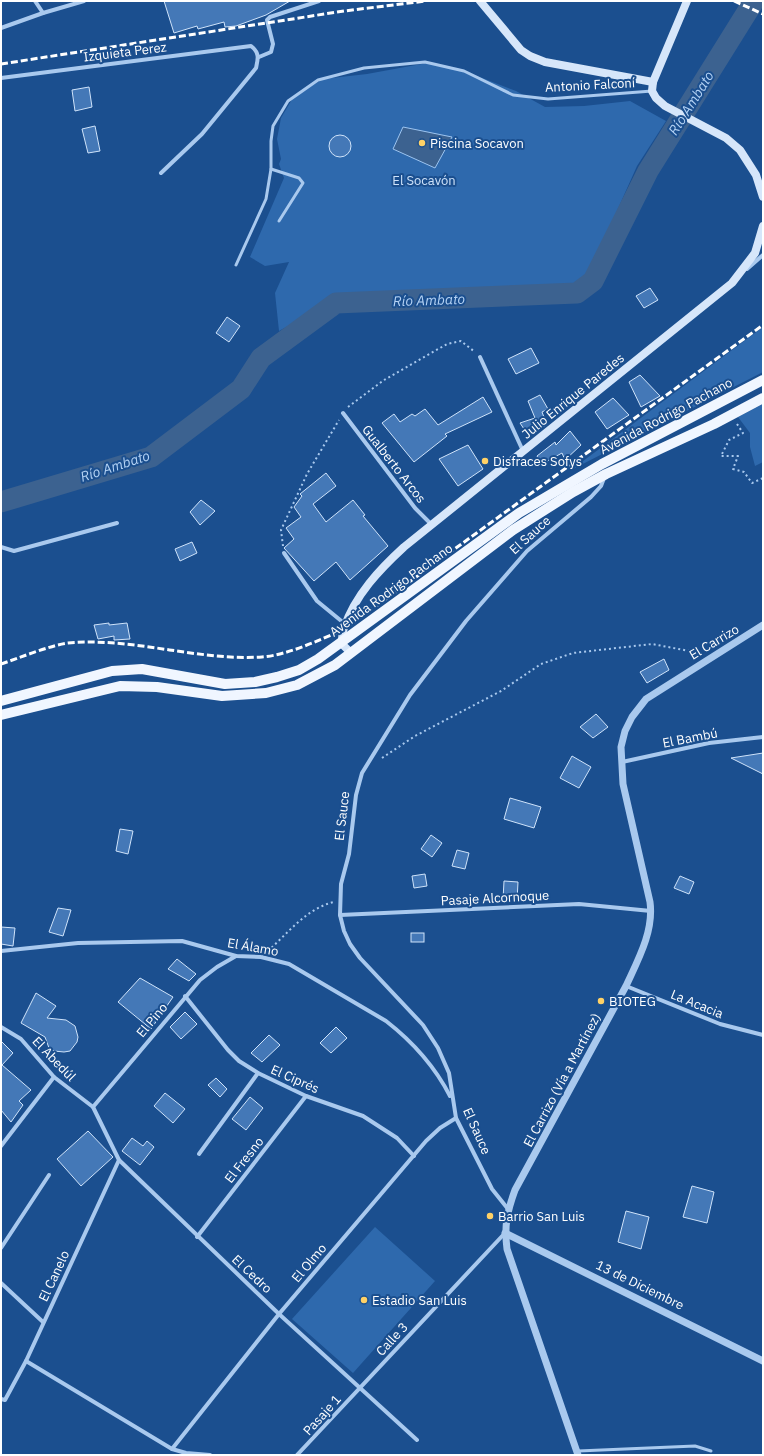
<svg xmlns="http://www.w3.org/2000/svg" width="764" height="1456" font-family="'IBM Plex Sans',sans-serif">
	<rect width="100%" height="100%" fill="#1b4f8f"/>
	<g fill="#2e69ad">
		<polygon points="427,63 464,71 516,91 545,107 584,106 630,101 666,121 637,166 588,276 574,287 549,291 335,300 279,331 275,293 289,262 265,266 250,257 284,178 279,164 281,159 277,139 281,118 294,96 323,79 367,74"/>
		<polygon points="763,327 763,372 571,470"/>
		<polygon points="763,404 763,462 755,466 750,447 750,433 738,417"/>
		<polygon points="375,1227 435,1281 353,1373 292,1319"/>
	</g>
	<polygon fill="#3c6290" stroke="#9cc4f0" points="403,127 452,137 435,168 393,149"/>
	<g fill="none" stroke-linecap="round" stroke-linejoin="round">
		<polyline stroke="#3c6290" stroke-width="21" points="1,502 151,457 241,389 261,358 336,303 577,293 593,281 648,171 754,1"/>
	</g>
	<g fill="#4478b7" stroke="#cfe3fa">
		<polygon points="164,1 290,1 266,15 236,26 225,27 224,22 198,29 197,26 174,33"/>
		<polygon points="89,87 92,107 75,111 72,90"/>
		<polygon points="95,126 100,151 88,153 82,129"/>
		<circle cx="340" cy="146" r="11"/>
		<polygon points="650,288 658,300 644,308 636,296"/>
		<polygon points="227,317 240,326 229,342 216,333"/>
		<polygon points="531,348 539,363 516,374 508,359"/>
		<polygon points="640,375 660,396 641,407 629,382"/>
		<polygon points="540,395 548,409 542,412 547,425 526,432 520,423 535,418 528,401"/>
		<polygon points="483,397 492,412 445,434 447,436 414,462 382,423 394,414 400,422 412,414 415,416 425,409 438,425"/>
		<polygon points="613,398 629,415 607,429 595,412"/>
		<polygon points="570,431 581,445 565,460 562,453 540,465 540,462 537,456 555,442 556,445"/>
		<polygon points="468,445 483,469 458,486 439,459"/>
		<polygon points="326,473 336,486 313,504 326,522 353,500 365,515 363,516 388,546 350,580 336,562 314,581 284,548 294,539 286,528 301,517 294,507 302,496 300,494"/>
		<polygon points="201,500 215,511 200,525 190,512"/>
		<polygon points="192,542 197,553 180,561 175,549"/>
		<polygon points="109,623 109,625 127,623 130,639 114,640 114,636 98,639 94,625"/>
		<polygon points="664,659 669,670 647,683 640,672"/>
		<polygon points="596,714 608,727 593,738 580,727"/>
		<polygon points="763,753 763,774 731,758"/>
		<polygon points="572,756 591,767 579,788 560,778"/>
		<polygon points="510,798 541,807 534,828 504,819"/>
		<polygon points="120,829 133,831 128,854 116,851"/>
		<polygon points="431,835 442,843 432,857 421,849"/>
		<polygon points="457,850 469,853 465,869 452,866"/>
		<polygon points="425,874 427,886 414,888 412,876"/>
		<polygon points="680,876 694,882 689,894 674,888"/>
		<polygon points="504,881 518,882 517,901 503,900"/>
		<polygon points="58,908 71,910 63,936 49,932"/>
		<polygon points="1,927 15,928 13,946 1,944"/>
		<rect x="411" y="933" width="13" height="9"/>
		<polygon points="177,959 196,974 189,981 168,969"/>
		<polygon points="140,978 173,997 151,1029 118,1002"/>
		<polygon points="36,993 56,1006 47,1018 66,1020 75,1026 78,1037 77,1042 70,1051 64,1052 54,1051 49,1048 45,1037 21,1023"/>
		<polygon points="185,1012 197,1024 181,1039 170,1027"/>
		<polygon points="336,1027 347,1038 331,1053 320,1043"/>
		<polygon points="269,1035 280,1045 262,1062 251,1053"/>
		<polygon points="1,1041 13,1053 2,1065 31,1090 19,1101 23,1105 11,1122 1,1110"/>
		<polygon points="216,1078 227,1089 220,1097 208,1085"/>
		<polygon points="165,1093 185,1109 173,1123 154,1106"/>
		<polygon points="250,1097 263,1108 246,1130 232,1119"/>
		<polygon points="88,1131 113,1157 81,1186 57,1159"/>
		<polygon points="132,1138 143,1146 147,1141 154,1147 140,1165 122,1151"/>
		<polygon points="692,1186 714,1192 707,1223 683,1217"/>
		<polygon points="626,1211 649,1217 641,1249 618,1242"/>
	</g>
	<g fill="none" stroke-linecap="round" stroke-linejoin="round">
		<g stroke="#a9c9ee" stroke-width="2" stroke-dasharray="2 3" stroke-linecap="butt">
			<polyline points="348,407 384,380 447,344 461,341 475,352"/>
			<polyline points="737,424 743,433 729,440 721,456 738,456 733,469 744,472 752,483 763,478"/>
			<polyline points="283,546 281,530 307,474 339,420"/>
			<polyline points="382,758 415,736 501,691 541,664 573,653 652,644 700,653"/>
			<path d="M268,951C288,933 307,908 334,902"/>
		</g>
		<g stroke="#a9c9ee" stroke-width="3">
			<polyline points="271,169 299,178 303,183 279,221"/>
			<polyline points="236,265 266,199 271,169 271,141 273,126 288,101 318,80 364,68 425,62 464,71 513,95 548,99 652,91"/>
			<polyline points="578,1451 695,1446 711,1451"/>
		</g>
		<g stroke="#a9c9ee" stroke-width="4">
			<polyline points="35,1 43,13"/>
			<polyline points="1,28 43,13 84,1"/>
			<polyline points="259,57 271,52 273,44 267,20 270,17 319,1"/>
			<path d="M1,78L251,46C260,53 258,59 256,68L202,134L161,173"/>
			<polyline points="747,269 763,255"/>
			<polyline points="480,357 523,451"/>
			<polyline points="343,413 415,508 432,525"/>
			<polyline points="1,547 14,551 117,523"/>
			<polyline points="284,553 317,601 345,624"/>
			<polyline points="622,762 709,743 763,737"/>
			<polyline points="340,915 579,904 651,911"/>
			<path d="M1,951L78,943L182,941L236,956L261,957L289,964L386,1021C413,1042 434,1065 450,1096"/>
			<polyline points="626,986 720,1024 763,1035"/>
			<polyline points="185,996 228,1050 239,1061 258,1073 306,1096 363,1116 397,1138 414,1156"/>
			<polyline points="1,1027 21,1039 54,1077 93,1107 119,1160 279,1314 417,1440"/>
			<polyline points="93,1107 200,980 217,967 236,956"/>
			<polyline points="1,1146 54,1077"/>
			<polyline points="199,1154 258,1073"/>
			<polyline points="508,1209 492,1189 456,1118 449,1073 438,1048 423,1025 360,958 350,944 344,931 340,915 341,884 349,854 356,795 362,773 410,695 466,621 527,551 591,497 601,486 604,478"/>
			<polyline points="197,1237 306,1096"/>
			<polyline points="1,1248 49,1175"/>
			<polyline points="1,1283 43,1322"/>
			<polyline points="26,1361 172,1449 186,1453 210,1455"/>
			<polyline points="1,1399 5,1400 26,1361 119,1160"/>
			<polyline points="172,1449 279,1314 426,1141 440,1128 456,1118"/>
			<polyline points="297,1455 505,1233"/>
		</g>
		<g stroke="#a9c9ee" stroke-width="7">
			<polyline points="505,1233 763,1361"/>
			<path d="M578,1455L507,1249C504,1226 507,1212 515,1190L626,986C638,960 654,931 650,902L623,784L621,747L625,731L632,717L646,699L763,625"/>
		</g>
		<g stroke="#d6e6fa" stroke-width="8">
			<polyline points="480,1 521,50 530,56 545,62 653,82"/>
			<polyline points="687,1 653,82 652,91 656,98 665,106 726,138 740,150 756,175 763,197"/>
			<path d="M351,653L341,643C343,638 342,632 344,628C355,595 380,569 404,547L732,283L755,253L763,226"/>
		</g>
		<g stroke="#f0f6ff" stroke-width="10">
			<polyline points="1,701 112,671 142,669 225,684 255,682 277,677 299,670 318,659 519,513 602,464 763,380"/>
			<polyline points="1,715 120,686 157,687 222,696 266,693 297,685 335,665 513,530 573,492 606,474 714,424 763,398"/>
		</g>
		<g stroke="#fff" stroke-width="3" stroke-dasharray="7 3" stroke-linecap="butt">
			<polyline points="734,1 763,14"/>
			<polyline points="1,64 344,11 426,1"/>
			<path d="M1,664C19,658 51,645 68,643C133,637 197,661 262,657C288,655 319,640 343,630L763,325"/>
		</g>
	</g>
	<g fill="#ffd166" stroke="#1b4f8f" stroke-width="1.5">
		<circle cx="422" cy="143" r="4"/>
		<circle cx="485" cy="461" r="4"/>
		<circle cx="601" cy="1001" r="4"/>
		<circle cx="490" cy="1216" r="4"/>
		<circle cx="364" cy="1300" r="4"/>
	</g>
	<g text-anchor="middle" dominant-baseline="central" stroke-width="4" stroke-linejoin="round" paint-order="stroke">
		<g font-size="13" fill="#fff" stroke="#1b4f8f">
			<text transform="translate(125 52) rotate(-7)">Izquieta Perez</text>
			<text transform="translate(590 85) rotate(-3)">Antonio Falconí</text>
			<text transform="translate(573 396) rotate(-39)">Julio Enrique Paredes</text>
			<text transform="translate(666 416) rotate(-28)">Avenida Rodrigo Pachano</text>
			<text transform="translate(394 464) rotate(52)">Gualberto Arcos</text>
			<text transform="translate(530 535) rotate(-42)">El Sauce</text>
			<text transform="translate(391 590) rotate(-36)">Avenida Rodrigo Pachano</text>
			<text transform="translate(714 642) rotate(-31)">El Carrizo</text>
			<text transform="translate(690 738) rotate(-11)">El Bambú</text>
			<text transform="translate(342 816) rotate(-83)">El Sauce</text>
			<text transform="translate(495 898) rotate(-3)">Pasaje Alcornoque</text>
			<text transform="translate(253 947) rotate(10)">El Álamo</text>
			<text transform="translate(697 1004) rotate(22)">La Acacia</text>
			<text transform="translate(152 1020) rotate(-50)">El Pino</text>
			<text transform="translate(54 1059) rotate(46)">El Abedúl</text>
			<text transform="translate(295 1079) rotate(24)">El Ciprés</text>
			<text transform="translate(562 1080) rotate(-62)">El Carrizo (Vía a Martínez)</text>
			<text transform="translate(477 1131) rotate(66)">El Sauce</text>
			<text transform="translate(244 1160) rotate(-52)">El Fresno</text>
			<text transform="translate(309 1263) rotate(-50)">El Olmo</text>
			<text transform="translate(252 1274) rotate(43)">El Cedro</text>
			<text transform="translate(54 1276) rotate(-65)">El Canelo</text>
			<text transform="translate(640 1285) rotate(26)">13 de Diciembre</text>
			<text transform="translate(392 1339) rotate(-47)">Calle 3</text>
			<text transform="translate(322 1415) rotate(-48)">Pasaje 1</text>
		</g>
		<g font-size="13" fill="#fff" stroke="#1b4f8f" text-anchor="start">
			<text x="430" y="143">Piscina Socavon</text>
			<text x="493" y="461">Disfraces Sofys</text>
			<text x="609" y="1001">BIOTEG</text>
			<text x="498" y="1216">Barrio San Luis</text>
			<text x="372" y="1300">Estadio San Luis</text>
		</g>
		<g font-size="13" fill="#cfe3fa" stroke="#1b4f8f">
			<text x="424" y="180">El Socavón</text>
		</g>
		<g font-size="14" font-style="italic" fill="#b5d3f5" stroke="#1b4f8f">
			<text transform="translate(691 103) rotate(-58)">Río Ambato</text>
			<text transform="translate(429 300) rotate(-2)">Río Ambato</text>
			<text transform="translate(115 466) rotate(-18)">Río Ambato</text>
		</g>
	</g>
	<rect width="764" height="1456" fill="none" stroke="#ffffff" stroke-width="4"/>
</svg>
